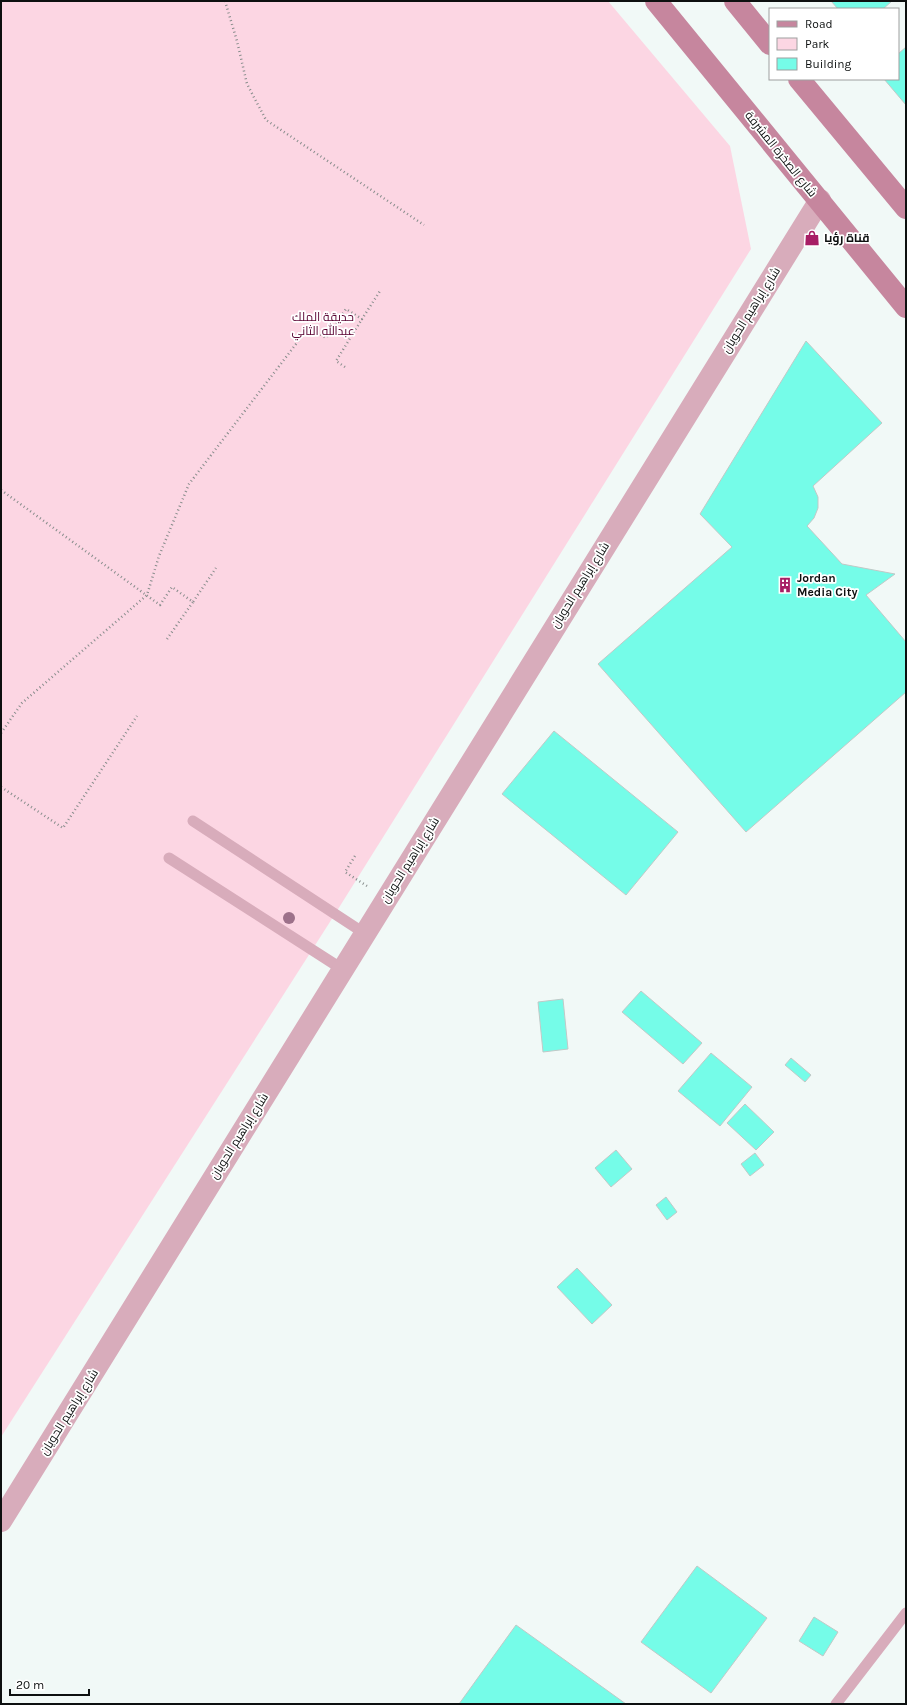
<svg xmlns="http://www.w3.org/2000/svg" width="907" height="1705" font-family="Karla,Cairo,sans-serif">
	<rect width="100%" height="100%" fill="#f1f9f7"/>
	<polygon fill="#fcd6e3" points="1,1 608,1 730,146 751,249 335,914 1,1437"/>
	<g fill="#75fce8" stroke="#c1c9c7">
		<polygon points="831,1 892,1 883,9 838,9"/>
		<polygon points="906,47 906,105 884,79 898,79 898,54"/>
		<polygon points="806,341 882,423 813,486 818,497 818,508 814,518 807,526 842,564 895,574 866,595 906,642 906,692 746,832 598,664 732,547 700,514"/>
		<polygon points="554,731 678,832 626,895 502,794"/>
		<polygon points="641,991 702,1043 683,1064 622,1012"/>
		<polygon points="563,999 568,1049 543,1052 538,1002"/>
		<polygon points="711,1053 752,1087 720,1126 678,1091"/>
		<polygon points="791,1058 811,1075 805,1082 785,1065"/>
		<polygon points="745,1104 774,1132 756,1150 727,1123"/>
		<polygon points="616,1150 632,1169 611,1187 595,1168"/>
		<polygon points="755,1153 764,1165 750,1176 741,1164"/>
		<polygon points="666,1197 677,1212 667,1220 656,1205"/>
		<polygon points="577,1268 612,1305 592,1324 557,1287"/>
		<polygon points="697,1566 767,1618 711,1693 641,1642"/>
		<polygon points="814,1617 838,1632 823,1656 799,1641"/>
		<polygon points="516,1625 626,1704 459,1704"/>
	</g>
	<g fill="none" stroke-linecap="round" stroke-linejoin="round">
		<g stroke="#888d8c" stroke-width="2.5" stroke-dasharray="1 3" stroke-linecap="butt">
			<polyline points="225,1 237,41 247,84 266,120 424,225"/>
			<polyline points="345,367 336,361 362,319"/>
			<polyline points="1,490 160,605 172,587 193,602 216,568"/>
			<polyline points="167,639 193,602"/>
			<polyline points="1,733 22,703 147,595 159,556 189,484 309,327 326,338 346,309 362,319 380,291"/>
			<polyline points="1,787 63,828 137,716"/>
			<polyline points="355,856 345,872 367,886"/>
		</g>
		<g stroke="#d8acbb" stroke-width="11">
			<polyline points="193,821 364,933"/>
			<polyline points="169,858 342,969"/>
			<polyline points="836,1704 906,1613"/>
		</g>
		<polyline stroke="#d8acbb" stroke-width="22" points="1,1521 820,200"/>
		<g stroke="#c6869e" stroke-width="22">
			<polyline points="656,1 906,307"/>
			<polyline points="735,1 770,44"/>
			<polyline points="799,79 906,208"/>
		</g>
	</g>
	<circle fill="#9d718a" cx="289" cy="918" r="6"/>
	<defs>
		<symbol id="shop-bare" viewBox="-9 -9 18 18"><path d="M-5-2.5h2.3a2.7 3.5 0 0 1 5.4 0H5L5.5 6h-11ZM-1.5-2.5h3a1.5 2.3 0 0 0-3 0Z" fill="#a71e65" stroke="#fff" stroke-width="2.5" paint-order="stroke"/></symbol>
		<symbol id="building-bare" viewBox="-9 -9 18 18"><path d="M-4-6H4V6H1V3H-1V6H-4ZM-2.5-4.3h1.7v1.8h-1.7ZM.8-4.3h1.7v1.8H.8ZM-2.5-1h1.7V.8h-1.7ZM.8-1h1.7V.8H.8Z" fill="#a71e65" stroke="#fff" stroke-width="2.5" paint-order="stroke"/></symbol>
	</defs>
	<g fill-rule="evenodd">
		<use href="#shop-bare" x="801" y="227" width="22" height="22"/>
		<use href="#building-bare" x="774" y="574" width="22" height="22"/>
	</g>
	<g text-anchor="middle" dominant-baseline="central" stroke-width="3.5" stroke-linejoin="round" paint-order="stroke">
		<g font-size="12" fill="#0d1010" stroke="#fff">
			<text transform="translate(781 154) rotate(51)">شارع الصخرة المشرفة</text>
			<text transform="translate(751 310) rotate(-58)">شارع إبراهيم الحويان</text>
			<text transform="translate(580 585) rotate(-58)">شارع إبراهيم الحويان</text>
			<text transform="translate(410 860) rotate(-58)">شارع إبراهيم الحويان</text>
			<text transform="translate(239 1136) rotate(-58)">شارع إبراهيم الحويان</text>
			<text transform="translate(69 1412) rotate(-58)">شارع إبراهيم الحويان</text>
		</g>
		<g font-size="12" font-weight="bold" fill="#0d1010" stroke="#fff" text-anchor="start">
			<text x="824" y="238">قناة رؤيا</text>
			<text x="797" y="578">Jordan<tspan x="797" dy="14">Media City</tspan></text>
		</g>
		<g font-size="12" fill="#580131" stroke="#fff">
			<text x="323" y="317">حديقة الملك<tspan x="323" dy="14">عبدالله الثاني</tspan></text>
		</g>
	</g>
	<rect width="907" height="1705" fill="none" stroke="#0d1010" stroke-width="4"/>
	<rect x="769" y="8" width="130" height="72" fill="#ffffff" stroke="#9e9f9f"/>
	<rect x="777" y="21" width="20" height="6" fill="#c6869e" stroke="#9e9f9f"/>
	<text x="805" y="28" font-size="12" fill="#0d1010">Road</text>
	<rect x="777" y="38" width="20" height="12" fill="#fcd6e3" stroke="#9e9f9f"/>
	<text x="805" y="48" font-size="12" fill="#0d1010">Park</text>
	<rect x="777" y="58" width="20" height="12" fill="#75fce8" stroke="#9e9f9f"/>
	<text x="805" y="68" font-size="12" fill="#0d1010">Building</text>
	<path d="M10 1689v6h79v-6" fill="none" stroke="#0d1010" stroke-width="2"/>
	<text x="16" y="1689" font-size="12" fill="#0d1010" stroke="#ffffff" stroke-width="3" paint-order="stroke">20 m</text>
</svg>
